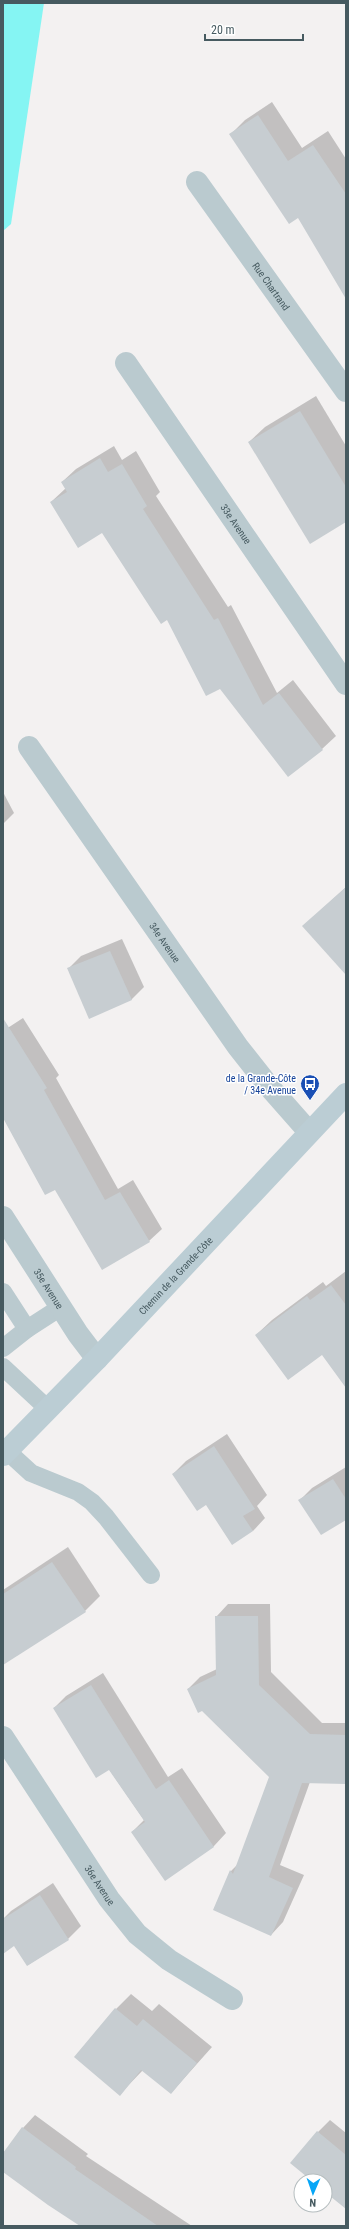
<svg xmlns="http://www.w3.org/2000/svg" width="349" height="2229" font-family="'Roboto Condensed',sans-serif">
	<rect width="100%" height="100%" fill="#f3f1f1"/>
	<polygon fill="#85f5f3" points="3,3 44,3 11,224 3,231"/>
	<g fill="#0003">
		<polygon points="272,102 302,148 328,131 346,159 346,293 298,216 231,134 245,120"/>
		<polygon points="316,396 346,446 346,520 249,442 265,427"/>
		<polygon points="114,446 122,460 136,451 160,492 156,496 228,607 231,605 277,693 293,680 336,736 322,749 288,775 103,532 51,502 66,488 62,482 76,469"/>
		<polygon points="3,792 14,813 3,824"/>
		<polygon points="346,887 346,973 304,926"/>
		<polygon points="122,939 144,987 131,1000 68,969 81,956"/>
		<polygon points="23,1018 59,1075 56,1078 118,1189 133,1180 162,1229 149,1241 55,1188 3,1117 3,1031"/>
		<polygon points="346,1271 346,1334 256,1335 272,1320 323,1282 326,1286"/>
		<polygon points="227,1434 267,1495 257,1506 265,1518 253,1531 206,1504 173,1474 186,1461"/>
		<polygon points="346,1467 346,1518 300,1500 312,1488"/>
		<polygon points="68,1547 100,1596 85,1611 3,1655 3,1590"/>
		<polygon points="228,1604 270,1604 271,1672 322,1723 346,1723 346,1783 310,1782 280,1865 304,1875 283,1922 271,1935 214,1909 231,1871 238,1864 270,1776 188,1689 200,1677 217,1669 216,1617"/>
		<polygon points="103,1673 168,1777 182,1768 226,1833 214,1846 165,1879 132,1832 144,1820 109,1769 54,1708 66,1696"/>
		<polygon points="53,1883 81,1926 68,1939 28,1965 3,1929 3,1919 11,1911"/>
		<polygon points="131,1994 152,2011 159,2004 212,2047 171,2093 143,2070 120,2094 116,2009"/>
		<polygon points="35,2115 88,2154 86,2156 192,2226 82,2226 3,2171 3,2154 23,2128"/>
		<polygon points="330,2120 346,2133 346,2189 325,2190 325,2181 314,2181 318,2132"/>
	</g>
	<g fill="#c7cdd1">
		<polygon points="258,115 288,161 313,145 346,194 346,299 298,218 289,224 229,134"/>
		<polygon points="300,411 346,487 346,522 310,544 248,442"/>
		<polygon points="100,458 108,472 122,464 147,506 143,509 214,620 218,618 263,705 279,693 323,750 288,777 220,689 206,696 167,620 161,624 102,533 78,548 50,502 67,492 61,482"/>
		<polygon points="346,887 346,975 302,926"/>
		<polygon points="110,951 132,1000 89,1019 67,968"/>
		<polygon points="3,1018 47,1088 44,1090 105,1200 120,1192 150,1242 102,1270 55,1190 45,1195 3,1118"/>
		<polygon points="331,1285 346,1305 346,1388 322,1355 288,1380 255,1335 307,1296 310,1300"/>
		<polygon points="214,1446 255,1509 243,1516 253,1531 232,1545 206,1505 197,1511 172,1474"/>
		<polygon points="333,1479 346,1499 346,1520 321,1535 298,1500"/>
		<polygon points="52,1562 86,1612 3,1665 3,1594"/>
		<polygon points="215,1616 258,1616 259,1685 310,1734 346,1735 346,1784 302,1783 269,1877 293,1888 271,1936 213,1910 230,1870 233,1874 269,1777 202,1711 198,1713 187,1689 216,1675"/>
		<polygon points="91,1685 156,1789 169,1780 214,1847 165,1881 131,1832 145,1822 109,1770 96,1778 53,1708"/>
		<polygon points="40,1895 69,1940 27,1966 14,1946 3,1954 3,1919"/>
		<polygon points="115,2008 137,2026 143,2019 197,2063 171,2094 141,2070 120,2096 74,2057"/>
		<polygon points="22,2127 76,2167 75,2169 158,2226 80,2226 48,2205 3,2172 3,2153"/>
		<polygon points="317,2131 346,2155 346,2209 325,2192 325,2181 312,2181 290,2163"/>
	</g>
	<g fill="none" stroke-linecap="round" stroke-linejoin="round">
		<g stroke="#bacacf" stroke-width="18">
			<polyline points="3,1292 27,1329 3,1348"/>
			<polyline points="27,1329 61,1307"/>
			<polyline points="3,1367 48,1409"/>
			<polyline points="7,1451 31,1473 78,1492 92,1502 106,1517 151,1575"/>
		</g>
		<g stroke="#bacacf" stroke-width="22">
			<path id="s1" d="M197,182L346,391"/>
			<path id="s2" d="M126,363L346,684"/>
			<path id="s3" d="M29,747L238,1047L272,1090L309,1132"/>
			<path id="s4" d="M3,1217L78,1334L97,1359"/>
			<path id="s5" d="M3,1737L109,1899L137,1934L169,1960L232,1999"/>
		</g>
		<path stroke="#bbcdd4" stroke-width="22" id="s6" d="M3,1455L97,1359L346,1094"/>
	</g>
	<defs>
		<symbol id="bus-pin" viewBox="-11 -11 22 30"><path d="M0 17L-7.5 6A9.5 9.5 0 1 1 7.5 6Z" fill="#1a4fb4" stroke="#fff"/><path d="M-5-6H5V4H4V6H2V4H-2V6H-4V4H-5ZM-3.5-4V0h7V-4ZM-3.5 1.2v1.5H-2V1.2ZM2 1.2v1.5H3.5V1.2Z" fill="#fff"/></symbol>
	</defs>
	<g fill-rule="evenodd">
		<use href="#bus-pin" x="299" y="1073" width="22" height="30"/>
	</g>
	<g text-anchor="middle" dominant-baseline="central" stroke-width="3" stroke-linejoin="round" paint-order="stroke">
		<g font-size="10" fill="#465a60" stroke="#fff">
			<text stroke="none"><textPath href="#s1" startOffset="128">Rue Chartrand</textPath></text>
			<text stroke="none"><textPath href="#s2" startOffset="195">33e Avenue</textPath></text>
			<text stroke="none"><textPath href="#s3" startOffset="238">34e Avenue</textPath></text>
			<text stroke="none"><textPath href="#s6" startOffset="249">Chemin de la Grande-Côte</textPath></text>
			<text stroke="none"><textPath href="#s4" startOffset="85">35e Avenue</textPath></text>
			<text stroke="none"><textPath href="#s5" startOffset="177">36e Avenue</textPath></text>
		</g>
		<g font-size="10" fill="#164399" stroke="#fff" text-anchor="end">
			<text x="296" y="1078">de la Grande-Côte<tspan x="296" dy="12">/ 34e Avenue</tspan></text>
		</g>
	</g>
	<rect width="349" height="2229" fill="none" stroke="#465a60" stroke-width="8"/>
	<g transform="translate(313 2193) rotate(182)"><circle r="19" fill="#ffffff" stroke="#b5bdbf"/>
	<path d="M0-3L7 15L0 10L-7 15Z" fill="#07a6f7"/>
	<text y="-6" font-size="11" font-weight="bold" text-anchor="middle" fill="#465a60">N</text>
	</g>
	<path d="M205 34v6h98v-6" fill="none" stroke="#465a60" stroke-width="2"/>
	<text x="211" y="34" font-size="12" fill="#465a60" stroke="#ffffff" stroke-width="3" paint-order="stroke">20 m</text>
</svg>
